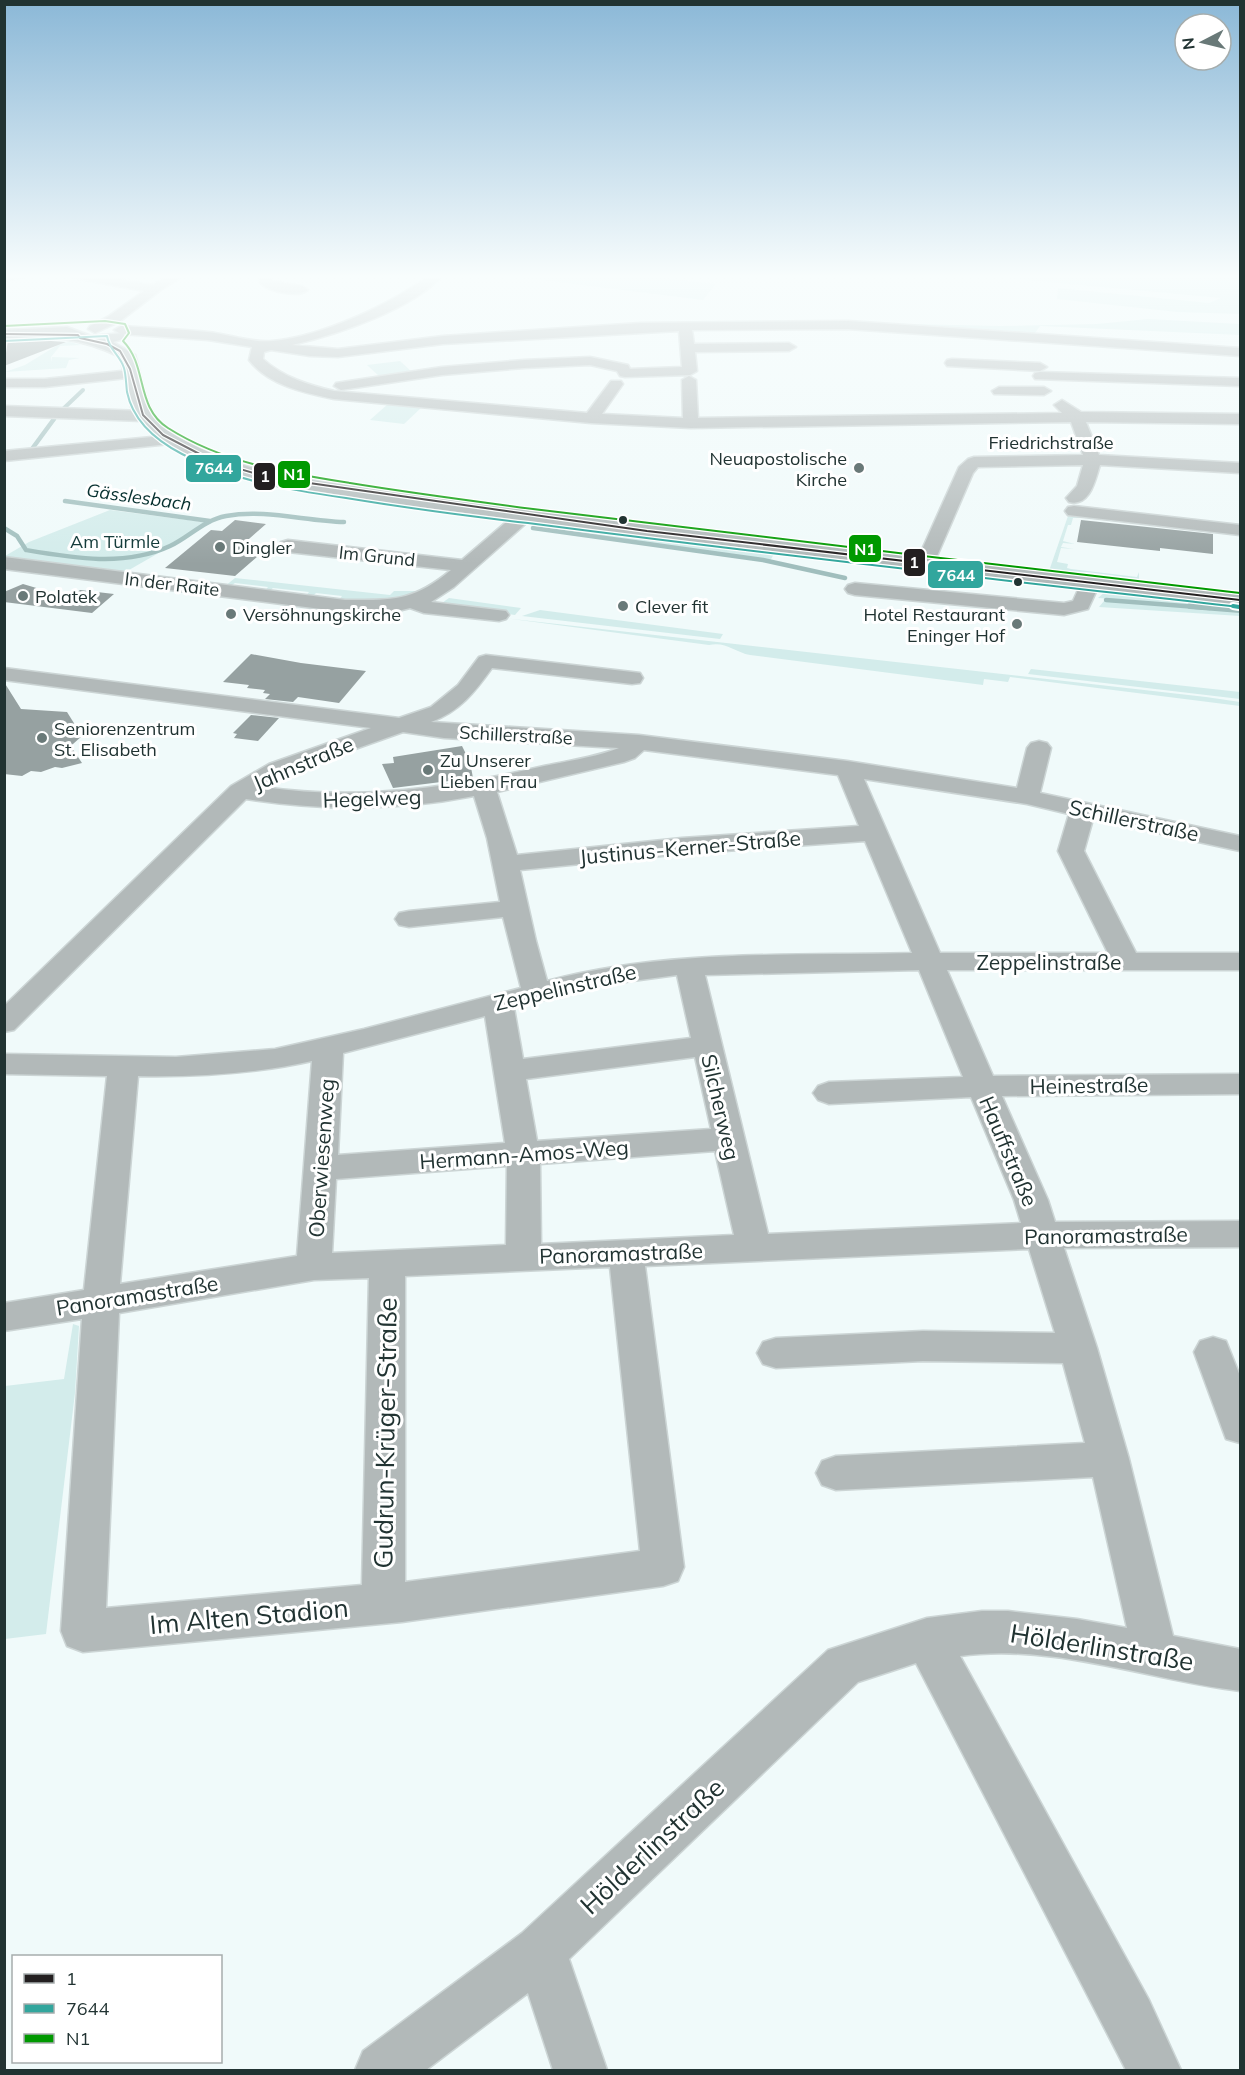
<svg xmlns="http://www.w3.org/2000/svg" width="1245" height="2075" font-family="Mulish,sans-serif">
	<rect width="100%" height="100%" fill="#f0fafa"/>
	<g fill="#d3eceb">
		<polygon points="502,274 627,274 716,284 703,300 501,275"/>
		<polygon points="976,274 1240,274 1240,292 1237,294 1240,293 1240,314 1177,312 1057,299 1058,288 1209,303 1221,298 974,275"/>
		<polygon points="1148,319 1240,324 1240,335 1040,326 1032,337 862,323 1000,326 1097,324"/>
		<polygon points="70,342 81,345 60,346 51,357 51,362 52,357 80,358 69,360 66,368 5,372 25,365 61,343"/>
		<polygon points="400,361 413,373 380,377 367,365"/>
		<polygon points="388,404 422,407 404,424 370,420"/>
		<polygon points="110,510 211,523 122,574 5,559 5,556 29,542"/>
		<polygon points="1079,514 1083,514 1082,518 1073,518 1071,525 1068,525 1063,541 1075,544 1063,543 1061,547 1074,549 1061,548 1057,562 1068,564 1067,568 1071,569 1137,577 1139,572 1139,579 1087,572 1049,571 1068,516 1077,517"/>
		<polygon points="542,525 551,525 775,552 770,561 536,527"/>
		<polygon points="235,578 390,595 394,591 423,591 394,601 338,601 342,596 316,593 311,598 305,597 309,592 273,588 268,592 264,592 268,587 235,583 229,587 224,587"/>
		<polygon points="1105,592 1240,606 1240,609 1098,598"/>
		<polygon points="449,598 521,608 515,615 439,605"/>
		<polygon points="1104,601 1237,611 1240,611 1240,616 1099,607"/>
		<polygon points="540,610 723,634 720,639 522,616"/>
		<path d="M504,618L1206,697L1240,702V706L1010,677L1008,682L984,679L983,685L750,655C735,652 725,641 709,645Z"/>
		<polygon points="1031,669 1240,692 1240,699 1028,674"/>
		<polygon points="73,1324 79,1326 75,1393 46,1634 5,1639 5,1386 64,1379"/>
	</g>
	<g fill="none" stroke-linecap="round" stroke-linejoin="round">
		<g stroke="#a0bebd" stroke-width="4">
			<polyline points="62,410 83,390"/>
			<polyline points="53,420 57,415"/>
		</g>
		<g stroke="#a0bebd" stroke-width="4.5">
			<polyline points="29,453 54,419"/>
			<polyline points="65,501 210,521"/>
			<path d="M4,528L17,536L26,550C73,558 125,567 170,546C189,537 204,520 226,516C265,509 305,521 344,522"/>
			<polyline points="533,528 763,560 845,578"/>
			<polyline points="1106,600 1210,608"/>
		</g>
		<polyline stroke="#a0bebd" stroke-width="6" points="1190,606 1240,610"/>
	</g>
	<g fill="#96a1a1">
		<polygon points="8,340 36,340 66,342 4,366"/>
		<polygon points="235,520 266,524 241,546 266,549 235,576 165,568 211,530 222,531"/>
		<polygon points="1081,520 1213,534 1213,554 1160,548 1160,551 1077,542"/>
		<polygon points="23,584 70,598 80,590 114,594 92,613 4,602 4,592"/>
		<polygon points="251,654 301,663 366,671 339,703 298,697 293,702 265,699 270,694 263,693 265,690 247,688 249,685 223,682"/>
		<polygon points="4,682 21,709 67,712 82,736 73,744 72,748 82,763 62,768 55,767 41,772 31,771 22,776 4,774"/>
		<polygon points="251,715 279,718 258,741 234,738 237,734 233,733"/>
		<polygon points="462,746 470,762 473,778 393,788 382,764 394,763 393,757"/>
	</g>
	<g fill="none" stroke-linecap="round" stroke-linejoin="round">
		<defs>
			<g id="street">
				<polygon points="4,274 27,274 25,277 4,281"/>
				<polygon points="68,274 93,274 152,285 172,274 187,274 162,289 119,322 95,333 88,329 90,326 109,316 144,291 74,278"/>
				<path d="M260,274H272V281L302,286L308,290C298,298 269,292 260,283Z"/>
				<path d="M431,274H444C414,309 336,335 292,345L338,349L443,336L641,323L848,321L1240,348V356L848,329L692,330L694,344L789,343L796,347L789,351L695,352L697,371L690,375L625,377L620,376L617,371L590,365L524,368L442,375L341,390L334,386L336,383L442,367L524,360L590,357L628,365L630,369L682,367L679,331L443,344L338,357L310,356L271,350L264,352L263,359C283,377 308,385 334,391L587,413L611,381H621L623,384L602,414L683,418L682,380L689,376L696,380L698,418L1062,413L1054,405L1062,400L1081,412L1240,414V424L1086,422L1099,455L1240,463V473L1100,465C1095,481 1090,507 1069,502L1066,498L1077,486L1083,465L978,467L973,473L934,563L932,567H918L916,563L959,467L968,459L974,457L1083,455L1071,422L691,428L591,423L334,399C304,393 268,385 249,360L252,347L208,340L121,334L114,330L121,326C150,328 179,329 208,332C228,334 252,343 272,341C321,337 392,304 431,274Z"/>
				<polygon points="952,359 1040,363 1047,367 1040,371 947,366 945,363 947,360"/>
				<polygon points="131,370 136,371 138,374 136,377 45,387 4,387 4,379 45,379"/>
				<polygon points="1040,372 1240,378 1240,386 1035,379 1033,376 1035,373"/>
				<polygon points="999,387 1044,387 1051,391 1044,395 994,394 992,391"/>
				<polygon points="4,406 143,411 151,416 143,421 4,416"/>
				<polygon points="173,435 179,437 181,440 179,443 4,461 4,451"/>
				<polygon points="1074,506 1240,525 1240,535 1068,515 1065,511 1068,507"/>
				<path d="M525,510L531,511L534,515L531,519L454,587L431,602L506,611L509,615L506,619L499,621L424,613L410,608L394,612H345L4,569V557L345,600C392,600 413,602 451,570L288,552L281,550L279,546L281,542L288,540L462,560L519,511Z"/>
				<polygon points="1090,577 1097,579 1100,583 1088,609 1064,615 855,595 848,593 845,589 848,585 855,583 1064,603 1073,601 1083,579"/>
				<path d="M486,655L632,672L640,673L643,678L640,683L632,684L492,668C475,692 459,712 431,722L639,735L847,761L1017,788L1027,748L1031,743L1039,741L1047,743L1051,748L1040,793L1240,836V851L1093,819L1084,851L1136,953H1240V970H947L993,1076L1240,1074V1094L1002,1096L1048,1200L1055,1222L1240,1221V1247L1064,1248L1097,1348L1129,1459L1173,1636L1240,1649V1691C1148,1680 1054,1643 960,1656L1149,2000L1181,2070H1126L916,1663L858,1682L569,1959L607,2070H553L528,1993L426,2070H355L363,2051L522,1933L828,1650L927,1618L982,1611H1008L1077,1619L1127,1628L1093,1477L836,1490L822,1485L816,1473L822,1461L836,1456L1085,1443L1063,1363L923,1361L776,1368L763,1364L757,1353L763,1342L776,1338L923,1331L1055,1333L1029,1249L645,1266L684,1567L678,1581L663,1586L402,1622L83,1652L67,1646L61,1631L82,1319L4,1331V1303L84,1290L107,1076L4,1074V1054L176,1057L275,1049L364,1029L521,988L503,917L409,927L399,925L395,919L399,913L409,911L500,902L487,838L474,796C398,811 322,811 246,799L14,1030L4,1032V1006L231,786L269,764L371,728L4,680V668L399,718L431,707L458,685L479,657ZM403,732L444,738L619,748C596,757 568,761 544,766C450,788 359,801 263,787L285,774ZM644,750L838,775L859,826L682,838L517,855L497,792L624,762L635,758ZM864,779L1027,804L1069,814L1058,851L1108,953H940ZM865,841L912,953C790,956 666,949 547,981L536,941L520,870L682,854ZM919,970L963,1077L829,1082L818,1086L813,1093L818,1100L829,1104L971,1097L1014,1200L1021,1223L768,1234L705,975ZM677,975L691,1038L523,1059L514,1008L595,986ZM485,1016L505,1143L338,1155L343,1053ZM695,1057L711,1129L537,1141L526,1079ZM312,1061L297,1256L120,1284L138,1076C196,1077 255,1074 312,1061ZM715,1151L734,1235L541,1244L540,1164ZM507,1166L506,1245L332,1253L336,1179ZM610,1267L640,1551L405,1582V1276ZM369,1278L362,1585L106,1608L119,1313L314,1280Z"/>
				<polygon points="1213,1337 1226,1341 1240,1376 1240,1443 1226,1439 1194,1352 1200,1341"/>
			</g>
			<path id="secondary" d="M67,327L91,336L123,333L125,336L123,339L113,342L135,355C149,402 143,418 192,444C241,470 296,478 351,486C403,494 456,500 508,507C752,539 996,565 1240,594V606L619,533L397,504L278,485L223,470L200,461L156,437L146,428L131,407L120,357C79,337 50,336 4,338V330Z"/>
		</defs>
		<use href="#street" stroke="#ccd5d5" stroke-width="3"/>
		<use href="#secondary" stroke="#ccd5d5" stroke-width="3"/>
		<use href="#street" fill="#b2b9b9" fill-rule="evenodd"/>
		<use href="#secondary" fill="#b0b9b9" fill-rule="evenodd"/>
		<defs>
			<polyline id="bus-1" points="4,334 78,335 80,338 107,344 120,351 130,369 143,415 163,435 213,461 267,477 647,531 1240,600"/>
			<path id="bus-2-far1" d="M4,341L107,336C109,350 120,355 124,368C126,375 126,384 127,392C133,421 157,441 182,454C233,481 290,490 346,498C407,508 467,516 528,523C765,554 1002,580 1239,607"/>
			<polyline id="bus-2" points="1233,606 1239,607"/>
			<path id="bus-3" d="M4,326L105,321L125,324L129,333L123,341C148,366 135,407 168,428C223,463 287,473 350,483C411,493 472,501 533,509C769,539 1004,565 1240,593"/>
		</defs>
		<use href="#bus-1" stroke="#fff" stroke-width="4.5"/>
		<use href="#bus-2-far1" stroke="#fff" stroke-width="4.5"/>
		<use href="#bus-2" stroke="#fff" stroke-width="8"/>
		<use href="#bus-3" stroke="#fff" stroke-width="4.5"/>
		<use href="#bus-1" stroke="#231f20" stroke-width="2"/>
		<use href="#bus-2-far1" stroke="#32a69d" stroke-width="2"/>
		<use href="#bus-2" stroke="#32a69d" stroke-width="4"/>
		<use href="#bus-3" stroke="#090" stroke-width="2"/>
	</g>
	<linearGradient id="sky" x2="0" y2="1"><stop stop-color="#8bb8d7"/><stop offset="0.49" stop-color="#f8fdfd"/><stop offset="1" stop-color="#f8fdfd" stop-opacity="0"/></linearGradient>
	<rect width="1245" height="564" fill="url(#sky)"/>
	<g fill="#697978" stroke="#fff" stroke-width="2">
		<circle cx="859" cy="468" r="6"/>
		<circle cx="220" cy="547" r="6"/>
		<circle cx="23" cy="596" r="6"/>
		<circle cx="623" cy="606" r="6"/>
		<circle cx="231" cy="614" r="6"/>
		<circle cx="1017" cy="624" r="6"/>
		<circle cx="42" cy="738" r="6"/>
		<circle cx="428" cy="770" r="6"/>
	</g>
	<g fill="#213332" stroke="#fff" stroke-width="2">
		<circle cx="623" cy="520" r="5"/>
		<circle cx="1018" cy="582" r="5"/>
	</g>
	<g text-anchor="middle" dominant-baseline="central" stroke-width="6" stroke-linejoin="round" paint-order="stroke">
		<g font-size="18" fill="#213332" stroke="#fff">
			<text x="1051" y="442">Friedrichstraße</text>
			<text transform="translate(377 556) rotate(6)">Im Grund</text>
			<text transform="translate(172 584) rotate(7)">In der Raite</text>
			<text transform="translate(516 735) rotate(3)">Schillerstraße</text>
		</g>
		<g font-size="18" fill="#213332" stroke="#fff" text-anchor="start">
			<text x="847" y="458" text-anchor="end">Neuapostolische<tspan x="847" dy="21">Kirche</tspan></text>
			<text x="232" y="547">Dingler</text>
			<text x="35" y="596">Polatek</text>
			<text x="635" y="606">Clever fit</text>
			<text x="243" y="614">Versöhnungskirche</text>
			<text x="1005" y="614" text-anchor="end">Hotel Restaurant<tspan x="1005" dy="21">Eninger Hof</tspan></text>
			<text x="54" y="728">Seniorenzentrum<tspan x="54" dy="21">St. Elisabeth</tspan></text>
			<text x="440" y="760">Zu Unserer<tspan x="440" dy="21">Lieben Frau</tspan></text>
		</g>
		<g font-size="18" font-style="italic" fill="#06302f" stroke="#fff">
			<text transform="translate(139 497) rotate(8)">Gässlesbach</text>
		</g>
		<g font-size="18" fill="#153c3b" stroke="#fff">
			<text x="115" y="541">Am Türmle</text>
		</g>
		<g font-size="21" fill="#213332" stroke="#fff">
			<text transform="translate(303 763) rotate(-23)">Jahnstraße</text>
			<text transform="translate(372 798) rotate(-2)">Hegelweg</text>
			<text transform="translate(1134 820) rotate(12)">Schillerstraße</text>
			<text transform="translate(690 847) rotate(-5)">Justinus-Kerner-Straße</text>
			<text x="1049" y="962">Zeppelinstraße</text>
			<text transform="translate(565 987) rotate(-13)">Zeppelinstraße</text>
			<text transform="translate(1089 1085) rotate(-1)">Heinestraße</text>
			<text transform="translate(721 1107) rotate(77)">Silcherweg</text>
			<text transform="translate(1009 1151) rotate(67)">Hauffstraße</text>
			<text transform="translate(524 1154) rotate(-4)">Hermann-Amos-Weg</text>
			<text transform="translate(321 1158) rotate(-86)">Oberwiesenweg</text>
			<text transform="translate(1106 1235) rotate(-1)">Panoramastraße</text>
			<text transform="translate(621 1253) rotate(-2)">Panoramastraße</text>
			<text transform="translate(137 1295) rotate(-9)">Panoramastraße</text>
		</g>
		<g font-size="26" fill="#213332" stroke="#fff">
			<text transform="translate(385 1433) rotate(-89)">Gudrun-Krüger-Straße</text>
			<text transform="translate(249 1616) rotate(-5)">Im Alten Stadion</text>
			<text transform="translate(1102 1647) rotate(9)">Hölderlinstraße</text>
			<text transform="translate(652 1846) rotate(-43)">Hölderlinstraße</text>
		</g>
	</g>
	<g stroke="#fff" stroke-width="2">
		<rect x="185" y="454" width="57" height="29" rx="6" fill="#32a69d"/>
		<rect x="277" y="460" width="34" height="29" rx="6" fill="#090"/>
		<rect x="253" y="462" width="23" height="29" rx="6" fill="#231f20"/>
		<rect x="848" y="534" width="34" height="29" rx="6" fill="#090"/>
		<rect x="903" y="548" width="23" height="29" rx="6" fill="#231f20"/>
		<rect x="927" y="560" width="57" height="29" rx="6" fill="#32a69d"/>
	</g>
	<g font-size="16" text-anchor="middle" font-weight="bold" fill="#fff">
		<text x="214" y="474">7644</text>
		<text x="294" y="480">N1</text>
		<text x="265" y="482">1</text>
		<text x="865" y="555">N1</text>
		<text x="914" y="568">1</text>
		<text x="956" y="581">7644</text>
	</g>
	<rect width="1245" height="2075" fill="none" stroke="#213332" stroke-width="12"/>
	<rect x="12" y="1955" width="210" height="108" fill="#ffffff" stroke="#a6adad" stroke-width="1.5"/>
	<rect x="24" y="1974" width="30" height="9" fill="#231f20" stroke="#a6adad" stroke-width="1.5"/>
	<text x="66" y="1985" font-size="18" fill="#213332">1</text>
	<rect x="24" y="2004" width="30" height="9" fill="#32a69d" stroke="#a6adad" stroke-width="1.5"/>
	<text x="66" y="2015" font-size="18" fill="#213332">7644</text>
	<rect x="24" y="2034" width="30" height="9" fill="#009900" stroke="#a6adad" stroke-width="1.5"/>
	<text x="66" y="2045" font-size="18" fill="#213332">N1</text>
	<g transform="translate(1203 42) rotate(263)"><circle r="28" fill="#ffffff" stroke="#a6adad" stroke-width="1.5"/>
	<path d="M0-4.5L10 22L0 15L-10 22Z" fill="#697978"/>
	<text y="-9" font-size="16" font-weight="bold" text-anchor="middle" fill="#213332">N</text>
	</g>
</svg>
